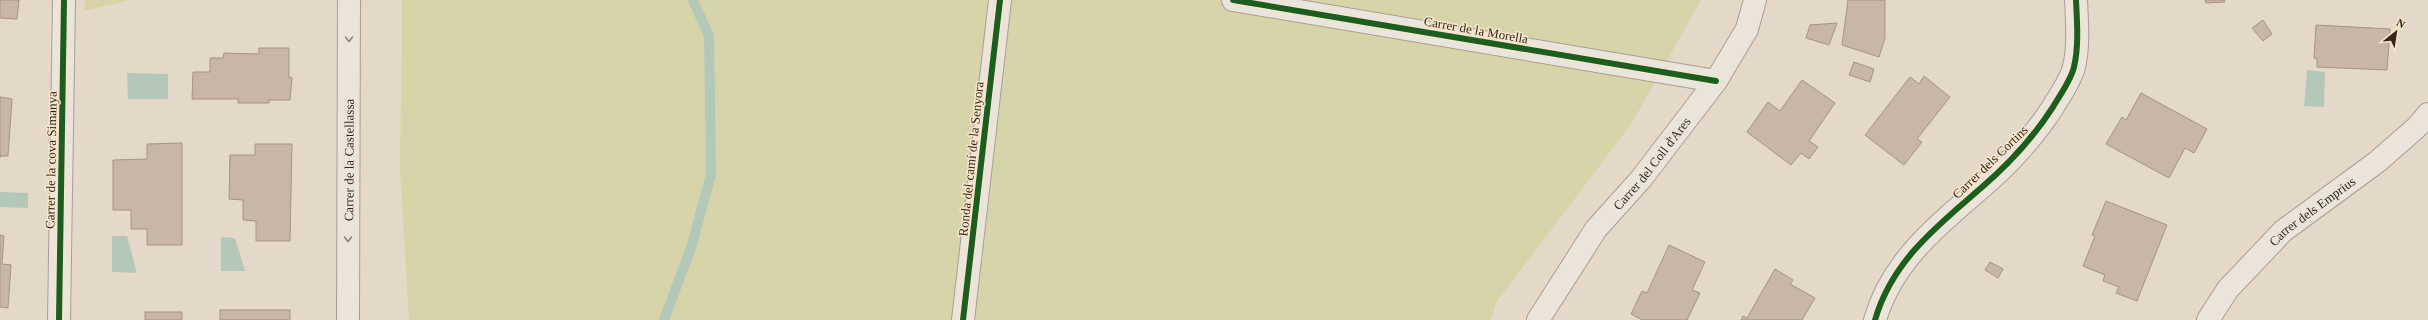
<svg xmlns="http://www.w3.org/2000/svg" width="2428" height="320" font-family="'Times New Roman',serif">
	<rect width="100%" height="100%" fill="#e4d9c8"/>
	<g fill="#d7d4a9">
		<polygon points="85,0 131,0 84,11"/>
		<polygon points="402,0 1701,0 1632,123 1496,303 1491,320 409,320 400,169"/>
	</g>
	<g fill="#b4c8ba">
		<polygon points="2307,70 2325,72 2324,107 2304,106"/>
		<polygon points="127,73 168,74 168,99 128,99"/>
		<polygon points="0,192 28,193 28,208 0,207"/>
		<polygon points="112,236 127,236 137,273 112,272"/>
		<polygon points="221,237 235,238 245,271 221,271"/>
	</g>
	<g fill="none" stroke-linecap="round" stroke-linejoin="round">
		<polyline stroke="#b4c8ba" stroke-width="10" points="664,320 692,245 711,174 709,36 693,0"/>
	</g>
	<g fill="#c8b6a8" stroke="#a49487">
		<polygon points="0,0 19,0 17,19 0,18"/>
		<polygon points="1848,0 1885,0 1885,38 1879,57 1842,45"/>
		<polygon points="2205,0 2224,0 2225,2 2206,3"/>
		<polygon points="2263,20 2272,34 2263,41 2252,28"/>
		<polygon points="1837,23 1829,45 1806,38 1810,25"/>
		<polygon points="2316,25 2390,29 2387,70 2317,67 2317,59 2314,58"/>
		<polygon points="259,48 289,48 289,77 292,78 290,100 269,100 269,103 238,103 238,99 192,99 193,72 210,72 210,58 223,58 224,53 259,54"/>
		<polygon points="1854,62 1874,69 1870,82 1849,75"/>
		<polygon points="1924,76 1950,97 1917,139 1922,142 1904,165 1865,135 1910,77 1919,84"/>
		<polygon points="1802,80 1835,103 1809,141 1818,147 1809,159 1801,153 1791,165 1747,132 1768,102 1780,111"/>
		<polygon points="2141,93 2207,129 2194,153 2185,148 2169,178 2106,144 2122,117 2126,120"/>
		<polygon points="0,97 12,99 8,156 0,156 0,158"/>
		<polygon points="182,143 182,245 147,245 147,229 131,229 131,210 113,210 113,160 147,159 147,144"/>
		<polygon points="255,144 292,144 290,241 256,241 256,221 243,220 243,200 229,199 230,155 255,155"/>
		<polygon points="2106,201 2167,225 2137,301 2116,293 2119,287 2103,281 2105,275 2083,266 2095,236 2092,235"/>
		<polygon points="0,235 4,236 2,264 11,265 8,308 0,307"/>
		<polygon points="1669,245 1705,262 1692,290 1700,293 1687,320 1642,320 1631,314 1642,291 1647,293"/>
		<polygon points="1990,262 2003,269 1998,278 1985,270"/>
		<polygon points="1775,269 1793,280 1790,284 1815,298 1802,320 1741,320 1743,316 1747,318"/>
		<rect x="220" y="310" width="70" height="10"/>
		<rect x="145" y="312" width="37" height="8"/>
	</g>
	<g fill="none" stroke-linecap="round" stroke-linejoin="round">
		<defs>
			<g id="minor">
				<polyline points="1233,0 1716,81"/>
				<polyline points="59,320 64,0"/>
				<path id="s1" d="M348,320L349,0"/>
				<polyline points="963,320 1000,0"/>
				<path id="s2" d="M1538,320L1596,229L1641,179L1716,81L1747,29L1755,0"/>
				<path d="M1875,320C1892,261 1937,226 1981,188C2009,164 2033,138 2053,107C2060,95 2071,80 2074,67C2079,46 2077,21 2076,0"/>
				<path id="s3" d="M2208,320L2228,289L2283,231L2377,162L2417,127L2428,114"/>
			</g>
		</defs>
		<use href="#minor" stroke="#a99e92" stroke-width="24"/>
		<use href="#minor" stroke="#ebe4da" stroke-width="22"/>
		<defs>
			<g id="cycleway">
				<polyline points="1233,0 1716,81"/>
				<polyline points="59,320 64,0"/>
				<polyline points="963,320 1000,0"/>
				<path d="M1875,320C1892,261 1937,226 1981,188C2009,164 2033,138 2053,107C2060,95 2071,80 2074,67C2079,46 2077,21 2076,0"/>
			</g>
		</defs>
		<use href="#cycleway" stroke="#f8e6cb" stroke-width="8"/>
		<use href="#cycleway" stroke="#1b5e20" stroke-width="6"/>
	</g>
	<defs><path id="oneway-chevron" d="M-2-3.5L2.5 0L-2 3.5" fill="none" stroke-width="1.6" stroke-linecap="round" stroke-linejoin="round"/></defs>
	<g stroke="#91847a">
		<use href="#oneway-chevron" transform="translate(349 39) rotate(90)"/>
		<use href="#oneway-chevron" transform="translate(348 239) rotate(90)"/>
	</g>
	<g text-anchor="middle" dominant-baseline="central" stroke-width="3" stroke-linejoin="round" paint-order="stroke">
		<g font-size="13" fill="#37251a" stroke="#f8e6cb">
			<text transform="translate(1476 30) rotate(10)">Carrer de la Morella</text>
			<text transform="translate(971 159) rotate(-84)">Ronda del camí de la Senyora</text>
			<text transform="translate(51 160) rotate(-89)">Carrer de la cova Simanya</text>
			<text stroke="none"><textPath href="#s1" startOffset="160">Carrer de la Castellassa</textPath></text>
			<text transform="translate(1990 162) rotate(-44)">Carrer dels Cortins</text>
			<text stroke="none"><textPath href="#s2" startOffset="194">Carrer del Coll d'Ares</textPath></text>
			<text stroke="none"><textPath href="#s3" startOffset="152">Carrer dels Emprius</textPath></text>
		</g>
	</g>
	<g transform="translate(2396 32) rotate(30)" stroke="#f8e6cb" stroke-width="3" paint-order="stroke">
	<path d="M0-3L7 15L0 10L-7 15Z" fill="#37251a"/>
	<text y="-6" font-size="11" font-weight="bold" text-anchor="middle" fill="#37251a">N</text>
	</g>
</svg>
